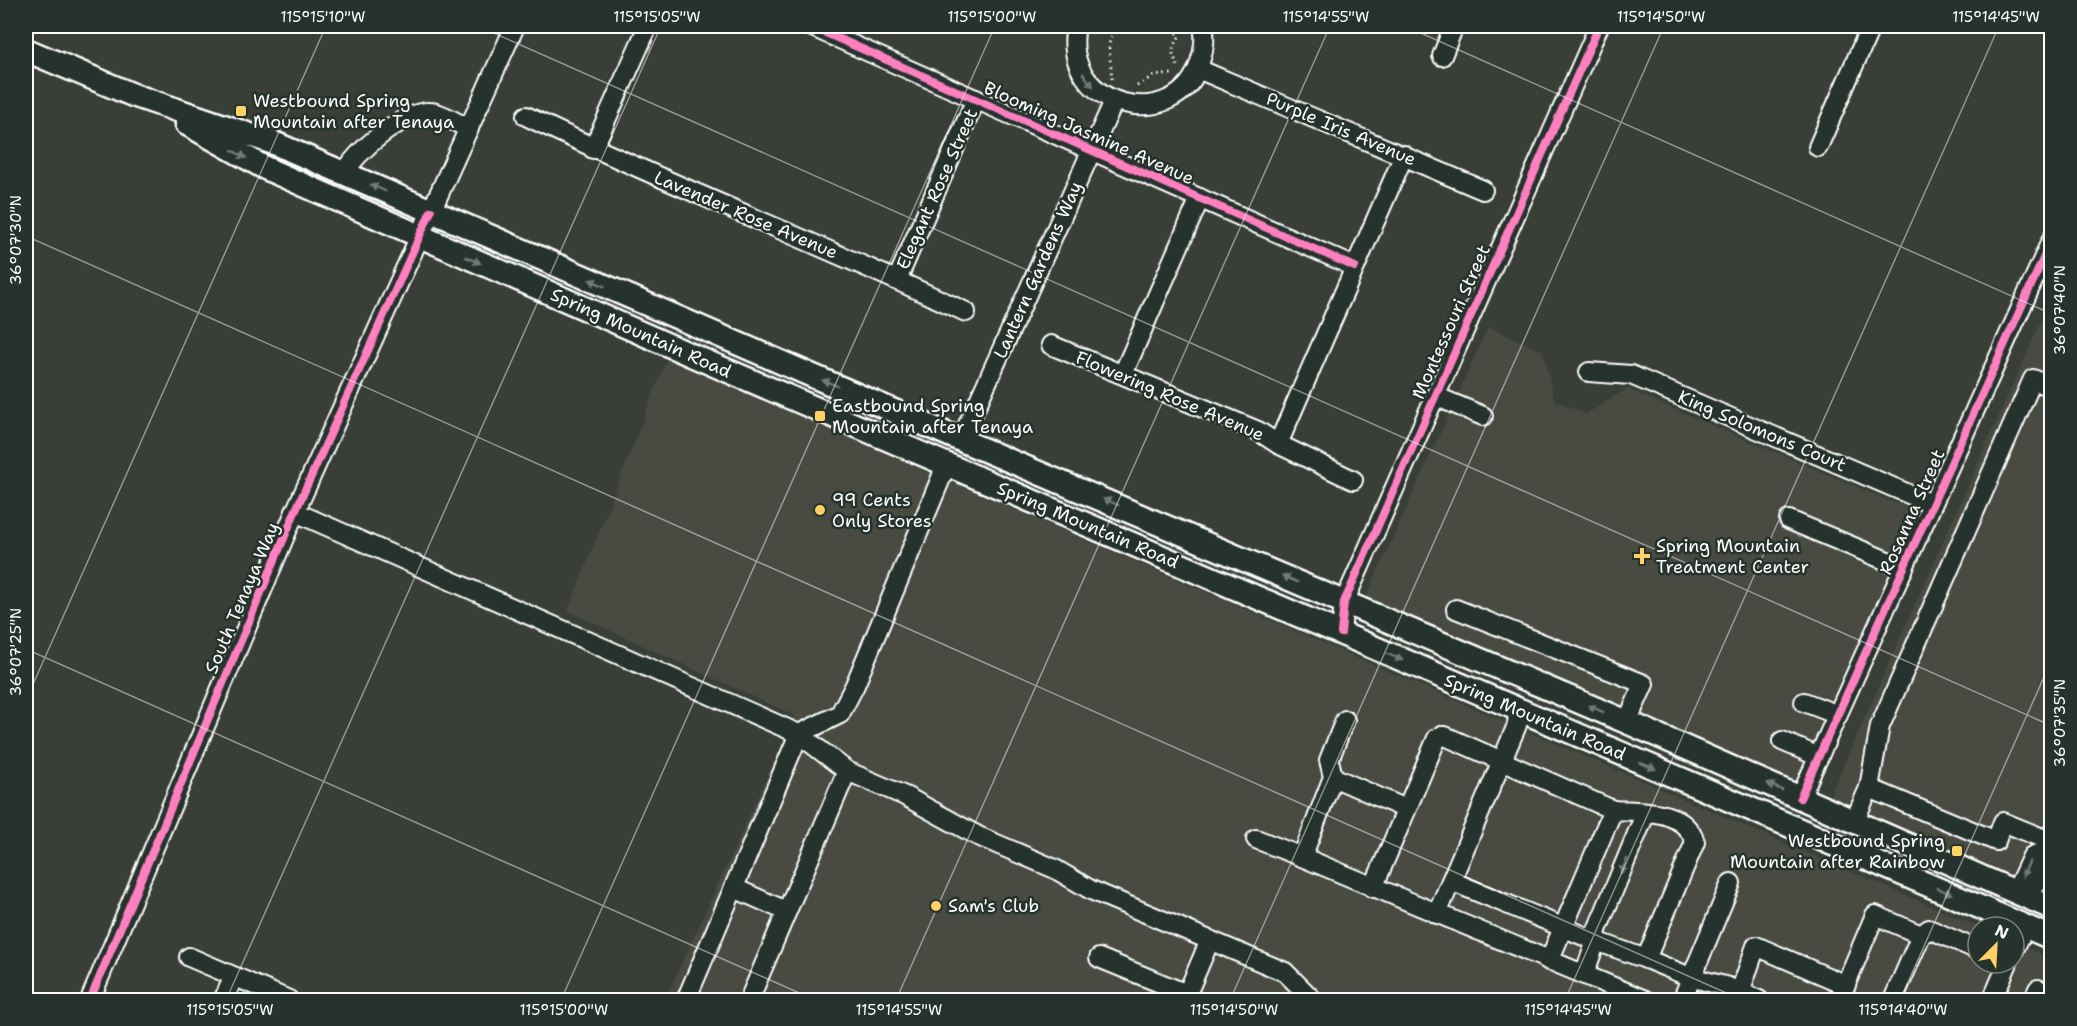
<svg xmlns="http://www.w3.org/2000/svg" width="2077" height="1026" font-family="'Shantell Sans',sans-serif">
	<rect width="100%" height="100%" fill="#393f37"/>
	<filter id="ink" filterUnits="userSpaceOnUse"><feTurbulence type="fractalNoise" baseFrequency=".0167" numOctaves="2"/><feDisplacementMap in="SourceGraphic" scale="12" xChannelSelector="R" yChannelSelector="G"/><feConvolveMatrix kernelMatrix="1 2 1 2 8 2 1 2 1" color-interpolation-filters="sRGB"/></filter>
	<g filter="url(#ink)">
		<g fill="#4a4b42">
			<polygon points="2051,299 2051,895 1829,798"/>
			<polygon points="1488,327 1543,351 1554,400 1586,414 1627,389 1918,513 1795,781 1775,774 1366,598"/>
			<polygon points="667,359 1979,927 1978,963 2014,963 2014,942 2051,958 2051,1000 665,1000 795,716 568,611"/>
		</g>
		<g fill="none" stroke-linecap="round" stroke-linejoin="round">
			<defs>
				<g id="minor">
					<polyline points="810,26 1355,267"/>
					<path d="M1076,26C1059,109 1178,136 1200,62C1204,50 1206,38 1203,26"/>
					<polyline points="1442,56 1454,26"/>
					<polyline points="1198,69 1483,190"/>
					<path d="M526,116C671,186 821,244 966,312"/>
					<polyline points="1818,147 1871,26"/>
					<polyline points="593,149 648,26"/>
					<path d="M345,174C353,152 407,110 430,112C440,112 459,124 469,129"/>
					<polyline points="897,280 976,99"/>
					<polyline points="1051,345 1258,431 1278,444 1353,480"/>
					<polyline points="1589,372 1631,375 1932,504"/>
					<polyline points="1123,374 1200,198"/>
					<polyline points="1435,396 1483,416"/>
					<polyline points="961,440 1114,101"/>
					<polyline points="1278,444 1404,155"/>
					<polyline points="295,512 799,734 847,771 905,796 978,836 1055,869 1091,890 1285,972 1313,1000"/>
					<polyline points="1789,520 1904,568"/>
					<polyline points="1456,609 1644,684 1627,722"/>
					<polyline points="1341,633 1344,602 1350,589 1599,26"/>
					<polyline points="1804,702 1838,715"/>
					<polyline points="1782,741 1819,757"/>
					<polyline points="1333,777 1406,809"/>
					<polyline points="1869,788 1880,726 2033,379 2052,388"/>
					<polyline points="1800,798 2052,239"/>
					<polyline points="1854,822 1869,788 1996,841 2003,822 2047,840"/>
					<polyline points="2052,833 2042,852 2046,862 2034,888 2021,894 2020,882 2032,856 2042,852 2052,856"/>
					<polyline points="1256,839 1302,857 1645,1000"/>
					<polyline points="1302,857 1333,777 1329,760 1345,720"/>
					<path d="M1451,881L1596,941L1646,959L1695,842C1684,808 1642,812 1613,810"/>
					<polyline points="734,888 786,911"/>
					<polyline points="1373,888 1437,738 1441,736 1445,736 1613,810 1549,961"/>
					<polyline points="1437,914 1517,725 1518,709"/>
					<polyline points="1921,935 1929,929 1978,950"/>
					<polyline points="2014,950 2025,926"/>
					<polyline points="189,957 289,1000"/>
					<polyline points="1099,958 1187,994 1210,940"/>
					<polyline points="1646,959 1690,977 1728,987 1759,1000"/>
					<polyline points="1584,975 1596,941 1597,930 1646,812"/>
					<polyline points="1740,992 1756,946 1846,985"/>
					<polyline points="90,1000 295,512 515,26"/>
					<polyline points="223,1000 234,977"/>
					<polyline points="686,1000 799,734 840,714 855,685 941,478 945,464"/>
					<polyline points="749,1000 847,771"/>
					<polyline points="1682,1000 1731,883"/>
					<polyline points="1839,1000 1875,915 1921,935 1893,1000"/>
					<polyline points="1992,1000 2008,963"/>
					<polyline points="2033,1000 2038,989 2052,996"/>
				</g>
				<g id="major">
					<polyline points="26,50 133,95 274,143 961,440 1627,722 2052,908"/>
					<polyline points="187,124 265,168 691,355 2052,938"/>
				</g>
			</defs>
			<use href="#minor" stroke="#fff" stroke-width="22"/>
			<use href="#major" stroke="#fff" stroke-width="27"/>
			<g stroke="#fff" stroke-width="3" stroke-dasharray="1.5 4.5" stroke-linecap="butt">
				<polyline points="1167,26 1180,35 1172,51 1177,65 1176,69"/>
				<polyline points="1112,79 1109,47 1110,38 1119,26"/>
				<polyline points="1137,86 1153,76 1172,74"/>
			</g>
			<use href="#minor" stroke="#26332d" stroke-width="18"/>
			<use href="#major" stroke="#26332d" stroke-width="22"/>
			<defs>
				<g id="cycleway">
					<polyline points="810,26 1355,267"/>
					<polyline points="1341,633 1344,602 1350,589 1599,26"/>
					<polyline points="1800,798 2052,239"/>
					<polyline points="90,1000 295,512 431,211"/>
				</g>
			</defs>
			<use href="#cycleway" stroke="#26332d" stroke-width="11"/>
			<use href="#cycleway" stroke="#ff80c0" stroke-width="8"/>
		</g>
		<defs><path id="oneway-solid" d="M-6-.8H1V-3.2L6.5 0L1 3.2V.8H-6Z" transform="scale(1.5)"/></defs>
		<g fill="#727a76">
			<use href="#oneway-solid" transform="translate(1088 80) rotate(52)"/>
			<use href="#oneway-solid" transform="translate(239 154) rotate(29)"/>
			<use href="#oneway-solid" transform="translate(378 188) rotate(-157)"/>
			<use href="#oneway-solid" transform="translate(473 260) rotate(24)"/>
			<use href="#oneway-solid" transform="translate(597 283) rotate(-156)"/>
			<use href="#oneway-solid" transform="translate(830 383) rotate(-157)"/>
			<use href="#oneway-solid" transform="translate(1111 502) rotate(-157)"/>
			<use href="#oneway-solid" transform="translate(1290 579) rotate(-157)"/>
			<use href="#oneway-solid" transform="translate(1395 657) rotate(23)"/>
			<use href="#oneway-solid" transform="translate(1596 709) rotate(-157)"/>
			<use href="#oneway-solid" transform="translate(1648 766) rotate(23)"/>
			<use href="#oneway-solid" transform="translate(1775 787) rotate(-156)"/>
			<use href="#oneway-solid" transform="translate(1624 866) rotate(113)"/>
			<use href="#oneway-solid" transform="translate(2026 869) rotate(114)"/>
			<use href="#oneway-solid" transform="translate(1944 891) rotate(23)"/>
		</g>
	</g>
	<path fill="none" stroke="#fff" stroke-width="1.5" stroke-opacity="0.45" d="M478,26L2052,726M1405,26L2052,314M26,236L1742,1000M26,649L815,1000M26,700L326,26M226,1000L661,26M561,1000L995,26M896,1000L1330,26M1230,1000L1664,26M1565,1000L1999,26M1900,1000L2052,659"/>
	<g fill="#ffd166" stroke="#26332d" stroke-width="2">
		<rect x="235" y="105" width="12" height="12" rx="3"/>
		<rect x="814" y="410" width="12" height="12" rx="3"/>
		<circle cx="820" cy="510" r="6"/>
		<path d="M1639 547h6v6h6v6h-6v6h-6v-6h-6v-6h6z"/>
		<rect x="1951" y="845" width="12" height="12" rx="3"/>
		<circle cx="936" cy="906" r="6"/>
	</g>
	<g text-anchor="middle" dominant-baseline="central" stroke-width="5" stroke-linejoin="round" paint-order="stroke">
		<g font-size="18" fill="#fff" stroke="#26332d" text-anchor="start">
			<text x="253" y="101">Westbound Spring<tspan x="253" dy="21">Mountain after Tenaya</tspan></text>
			<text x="832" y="406">Eastbound Spring<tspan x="832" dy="21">Mountain after Tenaya</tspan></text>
			<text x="832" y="500">99 Cents<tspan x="832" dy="21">Only Stores</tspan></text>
			<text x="1656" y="546">Spring Mountain<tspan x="1656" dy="21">Treatment Center</tspan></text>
			<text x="1945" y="841" text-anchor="end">Westbound Spring<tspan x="1945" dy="21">Mountain after Rainbow</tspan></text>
			<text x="948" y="906">Sam's Club</text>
		</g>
		<g font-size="18" fill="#fff" stroke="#26332d">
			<text transform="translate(1341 129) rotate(23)">Purple Iris Avenue</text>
			<text transform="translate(1089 133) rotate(24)">Blooming Jasmine Avenue</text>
			<text transform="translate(937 189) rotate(-66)">Elegant Rose Street</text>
			<text transform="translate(746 215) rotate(23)">Lavender Rose Avenue</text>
			<text transform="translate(1038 270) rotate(-66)">Lantern Gardens Way</text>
			<text transform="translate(1451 322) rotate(-66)">Montessouri Street</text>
			<text transform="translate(641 333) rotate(24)">Spring Mountain Road</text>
			<text transform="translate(1170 396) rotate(23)">Flowering Rose Avenue</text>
			<text transform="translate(1762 431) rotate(23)">King Solomons Court</text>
			<text transform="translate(1912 512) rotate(-66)">Rosanna Street</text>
			<text transform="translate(1088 525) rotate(23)">Spring Mountain Road</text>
			<text transform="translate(242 598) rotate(-67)">South Tenaya Way</text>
			<text transform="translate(1535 717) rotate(23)">Spring Mountain Road</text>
		</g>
	</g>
	<rect width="2077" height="1026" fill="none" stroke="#26332d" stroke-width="66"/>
	<g transform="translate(1996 945) rotate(24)"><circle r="28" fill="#26332d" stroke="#7d8581" stroke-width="1.5"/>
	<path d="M0-4.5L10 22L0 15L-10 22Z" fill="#ffd166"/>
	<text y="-9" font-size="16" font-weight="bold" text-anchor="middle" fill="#ffffff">N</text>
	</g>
	<rect x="33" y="33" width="2011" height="960" fill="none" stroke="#fff" stroke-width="2"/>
	<g font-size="15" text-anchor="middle" fill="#fff">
		<text x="323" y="22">115°15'10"W</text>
		<text x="657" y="22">115°15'05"W</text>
		<text x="992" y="22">115°15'00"W</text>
		<text x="1326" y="22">115°14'55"W</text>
		<text x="1661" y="22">115°14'50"W</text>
		<text x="1996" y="22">115°14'45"W</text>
		<text transform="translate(16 240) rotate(-90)" y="5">36°07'30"N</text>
		<text transform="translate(2060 310) rotate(-90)" y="5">36°07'40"N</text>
		<text transform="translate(16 652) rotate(-90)" y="5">36°07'25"N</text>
		<text transform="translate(2060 723) rotate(-90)" y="5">36°07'35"N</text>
		<text x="230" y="1015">115°15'05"W</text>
		<text x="564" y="1015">115°15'00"W</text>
		<text x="899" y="1015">115°14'55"W</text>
		<text x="1234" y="1015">115°14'50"W</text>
		<text x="1568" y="1015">115°14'45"W</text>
		<text x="1903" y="1015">115°14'40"W</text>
	</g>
</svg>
